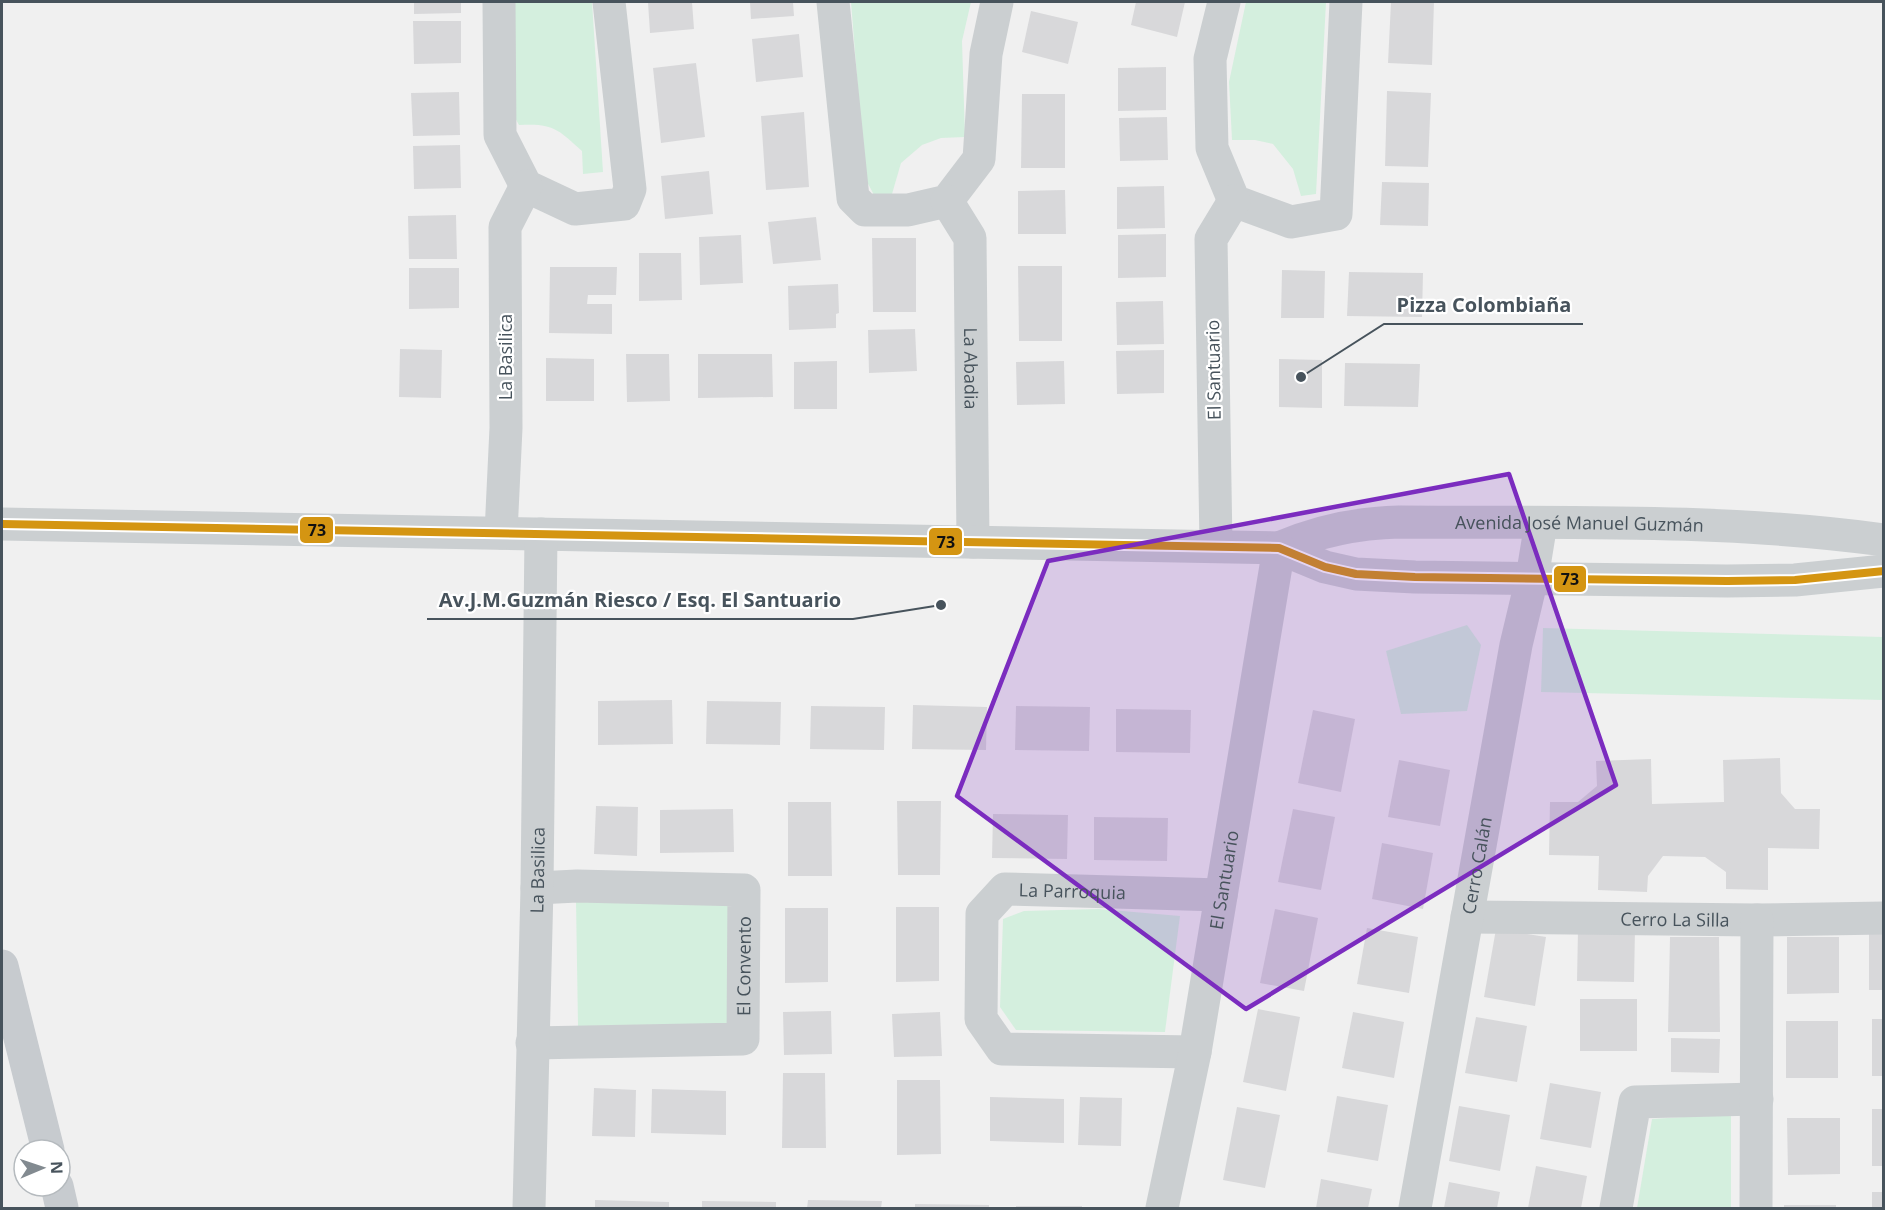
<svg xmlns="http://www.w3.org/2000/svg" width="1885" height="1210" font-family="'Open Sans',sans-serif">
	<rect width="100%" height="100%" fill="#f0f0f0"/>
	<g fill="#d4efde">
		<path d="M515,2H592L603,172L583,174L582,151C558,129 553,123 519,125L513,114Z"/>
		<polygon points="851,2 971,2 962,41 965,137 941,138 922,145 901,163 892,194 874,195 865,178"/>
		<polygon points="1246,2 1326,2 1316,194 1301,196 1293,169 1273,144 1255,140 1232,140 1229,82"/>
		<polygon points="1467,625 1481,645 1467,711 1401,714 1386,651"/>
		<polygon points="1543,628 1883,637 1883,700 1541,692"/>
		<polygon points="728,900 729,1025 578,1026 576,902"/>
		<polygon points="1099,909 1180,916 1165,1032 1016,1030 1000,1007 1003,919 1024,911"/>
		<polygon points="1731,1114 1731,1208 1637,1208 1652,1119"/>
	</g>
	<g fill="#d8d8da">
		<polygon points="414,2 461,2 461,13 414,14"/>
		<polygon points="648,2 692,2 694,29 650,33"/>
		<polygon points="750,2 793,2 794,16 751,19"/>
		<polygon points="1136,2 1185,2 1177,37 1131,25"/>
		<polygon points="1391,2 1434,2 1432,65 1388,63"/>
		<polygon points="1031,11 1078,22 1068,64 1022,52"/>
		<polygon points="413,21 461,21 461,63 414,64"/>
		<polygon points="799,34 803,77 756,82 752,39"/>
		<polygon points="696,63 705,137 661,143 653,68"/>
		<polygon points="1166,67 1166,110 1118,111 1118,68"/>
		<polygon points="1387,91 1431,93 1428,167 1385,166"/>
		<polygon points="459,92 460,135 413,136 411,93"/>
		<polygon points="1022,94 1065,94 1065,168 1021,168"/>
		<polygon points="804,112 809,187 766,190 761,116"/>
		<polygon points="1167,117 1168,160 1120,161 1119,118"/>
		<polygon points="460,145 461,188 414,189 413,146"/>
		<polygon points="709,171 713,214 665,219 661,176"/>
		<polygon points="1382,182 1429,183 1428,226 1380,225"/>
		<polygon points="1164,186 1165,228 1117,229 1117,187"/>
		<polygon points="1065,190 1066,234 1018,234 1018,191"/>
		<polygon points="456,215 457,259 409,259 408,216"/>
		<polygon points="816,217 821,260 773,264 768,222"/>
		<polygon points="1166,234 1166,277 1118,278 1118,235"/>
		<polygon points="741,235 743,283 700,285 699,237"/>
		<polygon points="872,238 916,238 916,312 873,312"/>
		<polygon points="639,253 681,253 682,300 639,301"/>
		<polygon points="1018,266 1062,266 1062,341 1019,341"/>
		<polygon points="550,267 617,267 616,295 588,295 587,304 612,304 612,334 549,333"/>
		<polygon points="409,268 459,268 459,308 409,309"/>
		<polygon points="1282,270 1325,271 1324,318 1281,318"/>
		<polygon points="1349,272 1423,273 1422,317 1347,316"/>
		<polygon points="838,284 839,313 836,314 836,328 789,330 788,286"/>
		<polygon points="1163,301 1164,344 1117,345 1116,302"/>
		<polygon points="915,329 917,371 869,373 868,330"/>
		<polygon points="400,349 442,350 441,398 399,397"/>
		<polygon points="1164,350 1164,393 1117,394 1116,351"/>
		<polygon points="626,354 669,354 670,401 627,402"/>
		<polygon points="698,354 772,354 773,397 698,398"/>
		<polygon points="546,358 594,359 594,401 546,401"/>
		<polygon points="1279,359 1322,360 1322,408 1279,407"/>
		<polygon points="837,361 837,409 794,409 794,362"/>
		<polygon points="1064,361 1065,404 1017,405 1016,362"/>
		<polygon points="1345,363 1420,364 1418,407 1344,406"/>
		<polygon points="672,700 673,744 598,745 598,701"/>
		<polygon points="707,701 781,702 780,745 706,744"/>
		<polygon points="913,705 987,707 986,750 912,749"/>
		<polygon points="811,706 885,707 884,750 810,749"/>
		<polygon points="1016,706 1090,707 1089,751 1015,750"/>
		<polygon points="1116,709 1191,710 1190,753 1116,752"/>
		<polygon points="1313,710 1355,719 1341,792 1298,783"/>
		<polygon points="1780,758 1781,793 1795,809 1820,809 1819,849 1768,848 1768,890 1726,889 1726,872 1705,857 1663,856 1648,876 1647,892 1598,890 1599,856 1549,855 1550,802 1578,802 1597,786 1596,761 1651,759 1652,804 1724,802 1723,760"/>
		<polygon points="1399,760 1450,770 1440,826 1388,817"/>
		<polygon points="897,801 941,801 940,875 898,875"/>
		<polygon points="788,802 831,802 832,876 788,876"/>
		<polygon points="596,806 638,807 637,856 594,854"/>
		<polygon points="733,809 734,852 660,853 660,810"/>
		<polygon points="1293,809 1335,817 1321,890 1278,882"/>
		<polygon points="993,814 1068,815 1067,859 992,858"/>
		<polygon points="1094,817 1168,818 1167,861 1094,860"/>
		<polygon points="1382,843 1433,853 1423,909 1372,899"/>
		<polygon points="896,907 939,907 939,981 896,982"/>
		<polygon points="785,908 828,908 828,982 785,983"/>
		<polygon points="1275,909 1318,918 1304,991 1260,983"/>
		<polygon points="1367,928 1418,937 1409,993 1357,984"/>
		<polygon points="1496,929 1546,937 1535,1006 1484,997"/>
		<polygon points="1578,929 1635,929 1634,982 1577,981"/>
		<rect x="1869" y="933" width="15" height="57"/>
		<polygon points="1670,937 1719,937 1720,1032 1668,1032"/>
		<polygon points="1787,937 1839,937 1839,993 1787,994"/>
		<rect x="1580" y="999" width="57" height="52"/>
		<polygon points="1258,1009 1300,1017 1286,1091 1243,1082"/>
		<polygon points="831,1011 832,1054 784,1055 783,1012"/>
		<polygon points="940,1012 942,1056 894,1057 892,1014"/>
		<polygon points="1353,1012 1404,1022 1394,1078 1342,1068"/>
		<polygon points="1476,1017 1527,1026 1517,1082 1465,1073"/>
		<rect x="1872" y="1019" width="12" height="57"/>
		<rect x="1786" y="1021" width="52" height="57"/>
		<polygon points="1671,1038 1720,1039 1719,1073 1671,1072"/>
		<polygon points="783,1073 825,1073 826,1148 782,1148"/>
		<polygon points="897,1080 940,1080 941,1154 897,1155"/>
		<polygon points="1550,1083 1601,1092 1591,1148 1540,1139"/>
		<polygon points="594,1088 636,1090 635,1137 592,1136"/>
		<polygon points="652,1089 726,1091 726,1135 651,1133"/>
		<polygon points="1337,1096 1388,1105 1378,1161 1327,1152"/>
		<polygon points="990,1097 1064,1099 1064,1143 990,1141"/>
		<polygon points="1080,1097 1122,1098 1121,1146 1078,1145"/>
		<polygon points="1459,1106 1510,1115 1500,1171 1449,1161"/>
		<polygon points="1237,1107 1280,1115 1265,1188 1223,1180"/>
		<rect x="1872" y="1109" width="12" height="57"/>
		<polygon points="1787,1118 1840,1118 1840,1174 1788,1175"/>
		<polygon points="1536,1166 1587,1176 1581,1208 1528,1208"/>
		<polygon points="1321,1179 1372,1189 1368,1208 1316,1208"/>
		<polygon points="1449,1182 1500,1192 1497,1208 1444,1208"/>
		<rect x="1872" y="1192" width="12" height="16"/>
		<polygon points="595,1200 669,1202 669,1208 595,1208"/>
		<polygon points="808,1200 882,1201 881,1208 807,1208"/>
		<polygon points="702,1201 776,1202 776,1208 702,1208"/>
		<polygon points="915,1204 989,1205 989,1208 915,1208"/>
		<rect x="1784" y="1205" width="52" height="3"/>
		<rect x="1016" y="1206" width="66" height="2"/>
	</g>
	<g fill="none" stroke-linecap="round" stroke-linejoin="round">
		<g stroke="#cbcfd1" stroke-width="33">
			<polyline points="499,2 500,135 526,186 575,209 624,204 630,189 609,2"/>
			<polyline points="833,2 853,198 865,210 908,210 947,201 979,159 986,54 997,2"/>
			<polyline points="1224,2 1210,59 1212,148 1234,201 1291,222 1336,214 1346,2"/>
			<path id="s1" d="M947,201L970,238L973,542"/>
			<polyline points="2,524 1279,548 1325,567 1356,574 1415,577 1727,581 1795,580 1884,571"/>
			<polyline points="501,533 506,428 505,227 526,186"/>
			<polyline points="1216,546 1211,239 1234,201"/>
			<path id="s2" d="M1279,548C1318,531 1356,523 1399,522C1560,523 1723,518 1884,540"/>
			<path id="s3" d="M1467,917L1757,920L1884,918"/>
			<path id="s4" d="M532,1043L743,1039L744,890L577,886L537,888"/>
			<path id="s5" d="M1195,1052L1002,1049L981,1019L982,914L1005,889L1221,895"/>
			<path id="s6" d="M529,1208L537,888L541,534"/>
			<path id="s7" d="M1162,1208L1195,1052L1279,548"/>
			<path id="s8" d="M1415,1208L1516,645L1532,578L1541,523"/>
			<polyline points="1616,1208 1635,1102 1757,1099"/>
			<polyline points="1756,1208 1757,920"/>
		</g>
		<g stroke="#c7cbcf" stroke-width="33">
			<polyline points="2,966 48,1150"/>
			<polyline points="57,1186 62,1208"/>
		</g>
		<defs>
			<polyline id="bus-1" points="2,524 1279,548 1325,567 1356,574 1415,577 1727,581 1795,580 1884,571"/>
		</defs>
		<use href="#bus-1" stroke="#fff" stroke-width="12"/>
		<use href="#bus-1" stroke="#d49512" stroke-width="8"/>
	</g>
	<path fill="#7b2cbf" fill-opacity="0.2" stroke="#7b2cbf" stroke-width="4.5" stroke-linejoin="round" d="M1509,474L1616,785L1246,1009L957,796L1048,561Z"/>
	<g text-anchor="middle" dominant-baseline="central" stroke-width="4.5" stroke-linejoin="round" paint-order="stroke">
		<g font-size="18" fill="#47535c" stroke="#fff">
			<text transform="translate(505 357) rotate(-90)">La Basilica</text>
			<text stroke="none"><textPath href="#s1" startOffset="174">La Abadia</textPath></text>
			<text transform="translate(1213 370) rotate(-91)">El Santuario</text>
			<text stroke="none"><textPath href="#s2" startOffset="304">Avenida José Manuel Guzmán</textPath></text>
			<text stroke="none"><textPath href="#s8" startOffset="348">Cerro Calán</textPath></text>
			<text stroke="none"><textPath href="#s6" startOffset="338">La Basilica</textPath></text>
			<text stroke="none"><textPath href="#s7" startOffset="334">El Santuario</textPath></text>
			<text stroke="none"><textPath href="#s5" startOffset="436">La Parroquia</textPath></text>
			<text stroke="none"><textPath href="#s3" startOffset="208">Cerro La Silla</textPath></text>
			<text stroke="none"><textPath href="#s4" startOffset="284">El Convento</textPath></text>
		</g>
	</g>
	<path fill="none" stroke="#47535c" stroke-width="2" d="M1301 377L1384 324H1583M941 605L853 619H427"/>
	<g fill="#47535c" stroke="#fff" stroke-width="2">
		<circle cx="1301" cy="377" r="6"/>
		<circle cx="941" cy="605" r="6"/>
	</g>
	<g font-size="20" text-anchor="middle" font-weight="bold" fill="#47535c" stroke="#fff" stroke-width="4.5" stroke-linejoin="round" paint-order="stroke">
		<text x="1484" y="312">Pizza Colombiaña</text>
		<text x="640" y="607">Av.J.M.Guzmán Riesco / Esq. El Santuario</text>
	</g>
	<g stroke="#fff" stroke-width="2">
		<rect x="299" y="516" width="35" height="28" rx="6" fill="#d49512"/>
		<rect x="928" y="527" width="35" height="29" rx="6" fill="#d49512"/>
		<rect x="1553" y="565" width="34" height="28" rx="6" fill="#d49512"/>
	</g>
	<g font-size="16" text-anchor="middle" font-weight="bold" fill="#111">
		<text x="317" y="536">73</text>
		<text x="946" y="548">73</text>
		<text x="1570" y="585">73</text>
	</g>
	<rect width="1885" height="1210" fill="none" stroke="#47535c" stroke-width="6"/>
	<g transform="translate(42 1168) rotate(88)"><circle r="28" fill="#ffffff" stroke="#b5babe" stroke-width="1.5"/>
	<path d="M0-4.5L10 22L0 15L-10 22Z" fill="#828a90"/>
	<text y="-9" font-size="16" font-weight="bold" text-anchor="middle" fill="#47535c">N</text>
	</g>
</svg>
